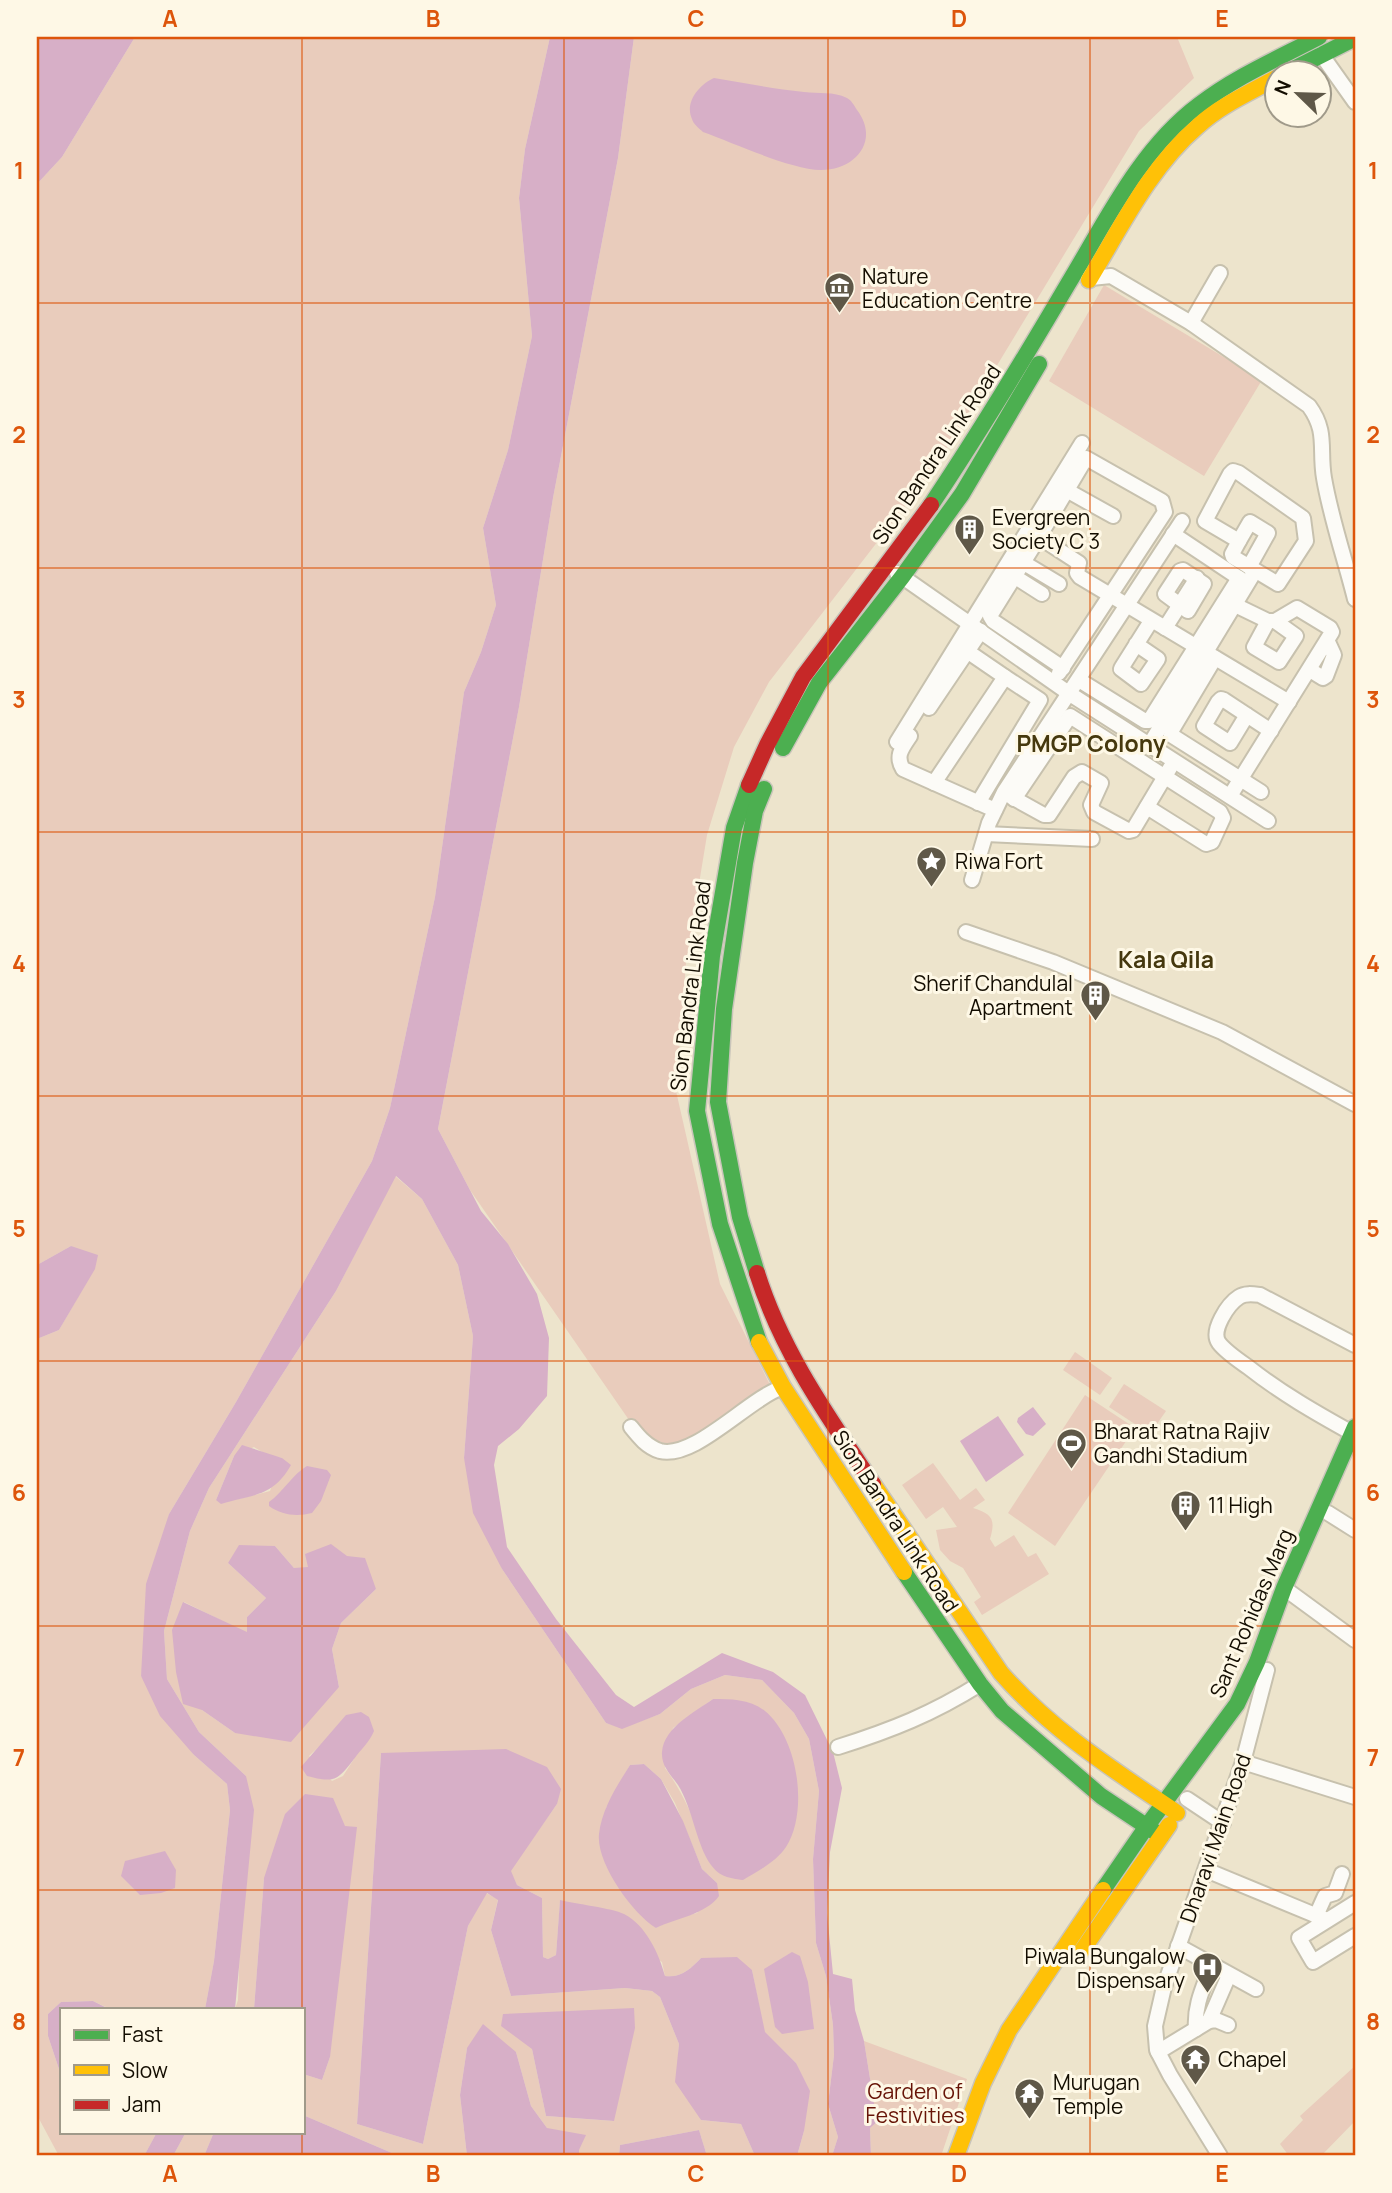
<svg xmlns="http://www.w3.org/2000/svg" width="1392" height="2193" font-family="Manrope,sans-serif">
	<rect width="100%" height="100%" fill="#ede4cc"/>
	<g fill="#e9ccbc" fill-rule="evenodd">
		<polygon points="135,37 550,37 525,149 519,198 532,336 508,450 483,528 496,605 481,652 464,692 435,897 390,1108 372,1161 236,1402 169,1514 141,1676 194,1755 227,1784 230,1810 214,1961 205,2009 110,2009 93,2001 61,2002 48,2014 48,2036 61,2075 61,2132 157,2132 144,2156 59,2156 37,2115 37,1339 59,1330 94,1269 71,1246 37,1265 37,184 62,157"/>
		<polygon points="634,37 1177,37 1194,78 1139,131 936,466 769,682 734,747 707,835 686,963 676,1091 720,1284 771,1387 677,1448 646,1436 629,1420 470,1190 438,1129 519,707 553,498 618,158"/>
		<polygon points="1104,285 1262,380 1204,476 1049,381"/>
		<path d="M395,1176L422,1199L458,1265L473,1336L464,1458L502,1569L606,1723L622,1728L660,1714L691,1689L725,1675L762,1680L794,1713L809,1739L819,1791L813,1859L816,1943L826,1976L833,2025L834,2055L828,2104L838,2137L832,2156H797L804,2131L796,2063L764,2032L752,1970L701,1958C690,1969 682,1978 665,1976L662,1962L560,1901L556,1955L548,1959L543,1957L542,1898L517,1885L510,1871L557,1804L381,1753L357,2124L423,2144L468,1926L486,1893L498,1899L491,1930L511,1996L625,1988L652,1991L660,1997L679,2044L678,2056L701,2120L741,2124L755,2156H707L699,2130L620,2145L619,2156H579V2150L547,2128L531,2106L516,2052L467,2048L460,2095L467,2156H399L303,2115V2074L322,2080L330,2057L264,1878L254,2009H235L238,2000L246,1776L199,1732L167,1679L164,1631L190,1531L209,1488L336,1291ZM254,1447L267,1455L282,1458L270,1491L239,1499L216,1500L234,1456ZM275,1546L294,1568H308L376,1589L341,1623L332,1649L339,1687L235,1733L202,1710L184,1602L247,1633V1617L266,1598L228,1563ZM713,1699L701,1840C692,1814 682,1791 665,1768L673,1728ZM326,1740L354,1759L343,1776L332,1781L309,1756ZM644,1764L661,1779L675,1803L702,1869L717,1883L697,1913L671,1920L656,1928L606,1808L630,1765ZM532,2049L613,2121L546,2116Z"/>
		<polygon points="1075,1352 1112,1378 1100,1395 1063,1370"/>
		<polygon points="1124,1384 1166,1411 1150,1434 1109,1407"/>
		<polygon points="1085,1395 1135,1428 1055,1546 1008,1513"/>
		<path d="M933,1463L960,1500L976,1488L985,1500L973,1508C992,1514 996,1519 990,1539L995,1547L1014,1535L1028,1557L1036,1553L1049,1574L982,1615L974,1602L981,1597L963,1568L950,1561L940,1550L936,1530L957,1527L943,1507L926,1519L902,1485Z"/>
		<polygon points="864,2041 967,2079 941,2156 871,2156 870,2128 877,2122"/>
		<polygon points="1355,2066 1355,2121 1321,2156 1289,2156 1280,2144 1303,2120 1300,2116"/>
		<polygon points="186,2132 214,2132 204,2156 173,2156"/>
	</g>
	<g fill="#d7afc7">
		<polygon points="37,37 135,37 62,157 37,184"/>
		<polygon points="550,37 634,37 618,158 553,498 519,707 438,1129 481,1211 508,1244 537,1294 549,1338 547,1396 519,1429 498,1446 494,1465 507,1547 556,1619 616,1695 634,1707 722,1653 773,1672 805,1695 833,1752 842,1788 830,1852 827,1913 833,1974 852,1979 855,2010 864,2041 877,2122 870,2128 871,2156 832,2156 838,2137 828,2104 834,2055 833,2025 826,1976 816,1943 813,1859 819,1791 809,1739 794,1713 762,1680 725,1675 691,1689 660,1714 622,1729 606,1723 502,1569 473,1513 464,1458 473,1336 458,1265 422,1199 396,1176 336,1291 209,1488 190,1531 164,1631 167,1679 199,1732 246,1776 254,1810 235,2009 205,2009 214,1961 230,1810 227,1784 194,1755 160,1716 141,1676 146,1584 169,1514 236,1402 372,1161 390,1108 435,897 464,692 481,652 496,605 483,528 508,450 532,336 519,198 525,149"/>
		<path d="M714,78C744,83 774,89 804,92C819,94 833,91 847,98C851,100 854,105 857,110C880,140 856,170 821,170C789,169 734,143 703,132C700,129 693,124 692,119C684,102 700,84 714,78Z"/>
		<polygon points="71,1246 98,1255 95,1269 59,1330 37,1339 37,1265"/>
		<polygon points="1033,1407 1046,1424 1033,1436 1026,1434 1017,1422 1018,1418"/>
		<polygon points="998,1416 1024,1455 986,1482 960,1441"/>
		<path d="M242,1445L282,1458L291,1465C273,1497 254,1494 221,1504L216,1500L234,1456Z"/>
		<path d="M307,1466L327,1470L331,1475L321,1501L312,1513C296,1517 282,1515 269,1506V1502C283,1492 293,1474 307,1466Z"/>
		<polygon points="331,1544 347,1556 365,1558 376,1589 341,1623 332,1649 339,1687 291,1742 235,1733 202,1710 183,1704 176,1672 172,1630 183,1602 247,1632 247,1617 266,1598 228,1563 239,1545 275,1546 294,1568 308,1567 305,1554"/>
		<path d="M713,1699C731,1699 750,1699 765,1711C798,1738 809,1811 786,1847C777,1861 757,1872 743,1880C729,1878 720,1877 711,1865C696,1844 693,1809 678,1785C671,1775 661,1766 662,1752C664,1727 695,1712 713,1699Z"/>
		<path d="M361,1712L369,1717L374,1731C369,1743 361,1749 354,1759C337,1781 335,1783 307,1776L301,1767L346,1715Z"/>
		<path d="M506,1749L547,1767L561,1789L557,1804L511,1871L517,1885L542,1898L543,1957L548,1959L556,1955L560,1900C575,1904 612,1908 624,1914C646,1925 659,1954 665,1976C682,1978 690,1969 701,1958L737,1957L752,1970L765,2032L796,2063L810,2091L804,2131L797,2156H755L741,2124L701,2120L675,2082L679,2044L660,1997L652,1991L625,1988L511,1996L491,1930L498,1900L487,1893L468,1926L423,2144L357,2124L381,1753Z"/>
		<path d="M644,1764L661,1779L683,1821L702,1869L717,1883L719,1896C705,1915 676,1918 656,1928C632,1913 596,1863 599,1834C602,1808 617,1786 630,1765Z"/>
		<polygon points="305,1794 333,1798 345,1826 357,1827 330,2057 322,2080 303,2074 303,2009 254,2009 264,1878 285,1814"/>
		<polygon points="165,1851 176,1870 175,1888 161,1893 140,1895 121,1876 125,1861"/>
		<polygon points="792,1952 800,1956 808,1982 814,2029 782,2034 775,2027 764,1969"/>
		<polygon points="93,2001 109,2009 61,2009 61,2075 48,2036 48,2014 61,2002"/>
		<polygon points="634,2008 635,2028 614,2121 546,2116 532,2049 501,2026 503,2014"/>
		<polygon points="483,2024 516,2052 531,2106 547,2128 586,2135 579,2150 579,2156 467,2156 460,2095 467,2048"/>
		<polygon points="303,2115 399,2156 204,2156 214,2132 303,2132"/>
		<polygon points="699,2130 707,2156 619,2156 620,2145"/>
		<polygon points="157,2132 186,2132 173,2156 144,2156"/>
	</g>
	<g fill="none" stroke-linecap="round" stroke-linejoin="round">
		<defs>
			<g id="street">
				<polyline points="1321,54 1355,102"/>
				<path d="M1088,276L1091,278L1111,276L1191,323L1309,406C1328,432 1319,449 1324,478C1331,519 1345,559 1355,599"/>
				<polyline points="1191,323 1220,273"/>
				<polygon points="1233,471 1239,473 1303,518 1306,541 1278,584 1233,557 1232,554 1239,541 1205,521 1230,474"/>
				<polyline points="1061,487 1113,516"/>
				<polyline points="1173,534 1245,582"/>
				<polyline points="1039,537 1086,458 1162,501 1165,512 1059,673"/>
				<polyline points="1239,541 1250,522 1268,533 1249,567"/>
				<polyline points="1024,563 1059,584"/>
				<polygon points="1183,570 1204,584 1188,611 1165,594 1180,571"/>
				<polyline points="897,573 1070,694 1268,821"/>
				<polyline points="1009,573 1042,594"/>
				<polyline points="1268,621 1254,647 1279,662 1296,636 1275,621"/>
				<polyline points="1165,628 1197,578"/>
				<polyline points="1136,644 1158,659 1141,684 1121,669 1122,667 1151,621"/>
				<polyline points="1215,658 1172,730 1171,735 1261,792"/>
				<polyline points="1063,668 993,621 990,616 1039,537 1079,563 1077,573 1080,577 1289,702"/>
				<polyline points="1310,670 1323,678 1326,676 1334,655 1328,642"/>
				<polyline points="1079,680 1145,721 1149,721 1239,578"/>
				<polyline points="929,708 981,631"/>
				<polyline points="1247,715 1230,743 1204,726 1218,702 1221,699 1224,700 1271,731"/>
				<path d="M910,736C902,748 895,756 903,769L995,810"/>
				<polyline points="897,742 1082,443"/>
				<polyline points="1150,744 1255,571"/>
				<polyline points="934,783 1005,677 967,651"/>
				<polyline points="1008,795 1044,815 1049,815 1074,777 1082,772 1101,783 1091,805 1094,812 1129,831 1133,830 1170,768"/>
				<polyline points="1230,796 1332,632 1330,628 1297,608 1275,621 1268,621 1235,605"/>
				<polyline points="1014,799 1070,716 1220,812 1223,818 1212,842 1206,844 1147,807"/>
				<polyline points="978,803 1040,700 1005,677"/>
				<polyline points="986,834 1092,839"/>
				<polyline points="972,880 989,823 1004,792 1182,521"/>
				<polyline points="966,932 1053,962 1222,1032 1355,1104"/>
				<path d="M631,1427C639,1437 647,1447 660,1451C694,1460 748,1399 783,1387"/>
				<path d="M1352,1433C1316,1413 1281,1393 1248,1367C1238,1360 1226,1352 1219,1343C1210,1331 1228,1304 1239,1297C1245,1293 1252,1294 1260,1295L1355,1345"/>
				<polyline points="1328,1513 1355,1530"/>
				<polyline points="1284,1588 1355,1640"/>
				<path d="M838,1747C892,1730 932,1714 980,1684"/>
				<polyline points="1243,1762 1355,1797"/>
				<polyline points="1187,1799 1223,1823"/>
				<polyline points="1206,1870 1327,1920"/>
				<polyline points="1355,1903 1299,1938 1313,1962 1355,1936"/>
				<polyline points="1316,1916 1325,1896 1335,1893 1342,1874"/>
				<polyline points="1178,1946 1256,1989"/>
				<polyline points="1209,2021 1229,1975"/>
				<path d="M1196,2029C1194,2005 1204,1986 1212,1964"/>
				<polyline points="1158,2052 1209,2021 1216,2020 1228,2025"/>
				<polyline points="1220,2156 1170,2075 1157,2050 1155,2026 1164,1987 1243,1762 1267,1670"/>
			</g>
			<g id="fast">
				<polyline points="1284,74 1355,38"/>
				<path d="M931,505C979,433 1024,359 1068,284C1105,223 1140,149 1199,105C1235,77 1279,58 1319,37"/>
				<polyline points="783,748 819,683 902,577 962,494 1039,364"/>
				<polyline points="749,785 734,828 712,956 697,1111 720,1224 759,1342"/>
				<polyline points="757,1273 740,1217 718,1102 724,1009 745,863 755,811 764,789"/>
				<polyline points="904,1572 980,1684 1002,1711 1101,1796 1161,1836"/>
				<polyline points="1103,1890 1147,1826 1237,1704 1257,1662 1284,1588 1355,1427"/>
			</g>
			<g id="slow">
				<path d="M1089,280C1121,227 1150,167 1198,126C1221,105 1249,93 1276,78"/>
				<polyline points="759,1342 783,1387 904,1572"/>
				<path d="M873,1484L1001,1673C1052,1731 1114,1770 1177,1813"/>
				<polyline points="1081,1952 1169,1825"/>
				<polyline points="956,2156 983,2083 1009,2030 1103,1890"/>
			</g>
			<g id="jam">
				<polyline points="749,785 767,745 803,677 931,505"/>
				<path d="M757,1273C782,1352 827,1415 873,1484"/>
			</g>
		</defs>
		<use href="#street" stroke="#c7c1ae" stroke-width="18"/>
		<use href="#fast" stroke="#c9c5ba" stroke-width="19"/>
		<use href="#slow" stroke="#c9c5ba" stroke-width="19"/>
		<use href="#jam" stroke="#c9c5ba" stroke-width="19"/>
		<use href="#street" stroke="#fcfbf7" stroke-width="14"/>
		<use href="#fast" stroke="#4caf50" stroke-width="16"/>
		<use href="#slow" stroke="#ffc107" stroke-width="16"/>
		<use href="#jam" stroke="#c62828" stroke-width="16"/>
	</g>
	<path fill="none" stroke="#dd550b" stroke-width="2" stroke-opacity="0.55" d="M302,37V2009M564,37V2156M828,37V2156M1090,37V2156M37,303H1355M37,568H1355M37,832H1355M37,1096H1355M37,1361H1355M37,1626H1355M37,1890H1355M302,2132V2156"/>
	<defs>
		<symbol id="museum-pin" viewBox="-11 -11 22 30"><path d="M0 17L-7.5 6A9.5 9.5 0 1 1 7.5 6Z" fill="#5f5848" stroke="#fef8e6"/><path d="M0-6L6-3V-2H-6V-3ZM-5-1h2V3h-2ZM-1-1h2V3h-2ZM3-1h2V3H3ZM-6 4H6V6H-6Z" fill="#fff"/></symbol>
		<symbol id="building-pin" viewBox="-11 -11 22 30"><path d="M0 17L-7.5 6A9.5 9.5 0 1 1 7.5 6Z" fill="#5f5848" stroke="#fef8e6"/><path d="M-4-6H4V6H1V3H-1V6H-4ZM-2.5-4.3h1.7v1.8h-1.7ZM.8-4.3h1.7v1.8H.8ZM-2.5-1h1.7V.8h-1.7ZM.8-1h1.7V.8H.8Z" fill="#fff"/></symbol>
		<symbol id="sight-pin" viewBox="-11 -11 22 30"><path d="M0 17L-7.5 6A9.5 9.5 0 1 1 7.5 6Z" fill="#5f5848" stroke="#fef8e6"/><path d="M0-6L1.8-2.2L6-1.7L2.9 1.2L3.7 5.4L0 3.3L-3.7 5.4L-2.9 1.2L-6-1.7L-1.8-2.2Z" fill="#fff"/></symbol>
		<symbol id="stadium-pin" viewBox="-11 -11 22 30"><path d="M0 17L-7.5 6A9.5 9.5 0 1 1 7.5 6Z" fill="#5f5848" stroke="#fef8e6"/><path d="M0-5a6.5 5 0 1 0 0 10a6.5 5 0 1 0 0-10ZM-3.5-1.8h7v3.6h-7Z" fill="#fff"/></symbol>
		<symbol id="hospital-pin" viewBox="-11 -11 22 30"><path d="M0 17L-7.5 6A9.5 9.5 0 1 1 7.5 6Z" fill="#5f5848" stroke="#fef8e6"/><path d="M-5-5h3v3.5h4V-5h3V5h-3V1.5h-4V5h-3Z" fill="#fff"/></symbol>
		<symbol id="temple-pin" viewBox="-11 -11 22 30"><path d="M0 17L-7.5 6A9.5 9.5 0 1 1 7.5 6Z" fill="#5f5848" stroke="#fef8e6"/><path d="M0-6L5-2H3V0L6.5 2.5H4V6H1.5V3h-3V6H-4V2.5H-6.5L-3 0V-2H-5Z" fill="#fff"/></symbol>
	</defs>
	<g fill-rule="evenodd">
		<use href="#museum-pin" x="822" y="270" width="35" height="47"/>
		<use href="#building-pin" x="952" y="512" width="35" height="47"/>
		<use href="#sight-pin" x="914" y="844" width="35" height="47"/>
		<use href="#building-pin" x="1078" y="978" width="35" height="47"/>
		<use href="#stadium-pin" x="1054" y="1426" width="35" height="47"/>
		<use href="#building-pin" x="1168" y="1488" width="35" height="47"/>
		<use href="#hospital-pin" x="1190" y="1950" width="35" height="47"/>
		<use href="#temple-pin" x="1178" y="2042" width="35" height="47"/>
		<use href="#temple-pin" x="1012" y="2076" width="35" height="47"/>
	</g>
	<g text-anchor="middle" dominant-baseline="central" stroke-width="6" stroke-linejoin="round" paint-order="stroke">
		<g font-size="21" fill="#130d01" stroke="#fef8e6" text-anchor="start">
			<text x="862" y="276">Nature<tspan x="862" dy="24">Education Centre</tspan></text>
			<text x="992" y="517">Evergreen<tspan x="992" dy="24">Society C 3</tspan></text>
			<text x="955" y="861">Riwa Fort</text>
			<text x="1073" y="983" text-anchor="end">Sherif Chandulal<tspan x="1073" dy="24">Apartment</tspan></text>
			<text x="1094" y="1431">Bharat Ratna Rajiv<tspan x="1094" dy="24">Gandhi Stadium</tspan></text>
			<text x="1208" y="1505">11 High</text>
			<text x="1185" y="1956" text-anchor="end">Piwala Bungalow<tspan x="1185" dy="24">Dispensary</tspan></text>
			<text x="1218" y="2059">Chapel</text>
			<text x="1053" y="2082">Murugan<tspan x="1053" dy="24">Temple</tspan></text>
		</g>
		<g font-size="21" fill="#130d01" stroke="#fef8e6">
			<text transform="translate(936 454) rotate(-56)">Sion Bandra Link Road</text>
			<text transform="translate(690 986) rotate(-83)">Sion Bandra Link Road</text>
			<text transform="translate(896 1521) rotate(57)">Sion Bandra Link Road</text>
			<text transform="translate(1251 1613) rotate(-67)">Sant Rohidas Marg</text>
			<text transform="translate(1215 1838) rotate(-71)">Dharavi Main Road</text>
		</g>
		<g font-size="21" fill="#671407" stroke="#fef8e6">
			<text x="915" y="2091">Garden of<tspan x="915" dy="24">Festivities</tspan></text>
		</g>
		<g font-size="23" font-weight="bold" fill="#45380e" stroke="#fef8e6">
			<text x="1091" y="743">PMGP Colony</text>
			<text x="1166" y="959">Kala Qila</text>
		</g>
	</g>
	<rect width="1392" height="2193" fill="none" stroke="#fef8e6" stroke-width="77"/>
	<rect x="60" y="2008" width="245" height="126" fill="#fef8e6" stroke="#a09a8a" stroke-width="2"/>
	<rect x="74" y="2030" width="35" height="10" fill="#4caf50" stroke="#a09a8a" stroke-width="2"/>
	<text x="122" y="2042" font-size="21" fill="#130d01">Fast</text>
	<rect x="74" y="2065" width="35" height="10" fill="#ffc107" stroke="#a09a8a" stroke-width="2"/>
	<text x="122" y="2078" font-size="21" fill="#130d01">Slow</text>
	<rect x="74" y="2100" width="35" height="10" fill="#c62828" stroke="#a09a8a" stroke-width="2"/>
	<text x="122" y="2112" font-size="21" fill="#130d01">Jam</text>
	<g transform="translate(1298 94) rotate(293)"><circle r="33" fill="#fef8e6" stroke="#a09a8a" stroke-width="2"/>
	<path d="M0-5L12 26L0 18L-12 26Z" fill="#5f5848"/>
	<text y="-10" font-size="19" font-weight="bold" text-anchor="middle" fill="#130d01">N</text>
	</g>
	<rect x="38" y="38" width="1316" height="2116" fill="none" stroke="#dd550b" stroke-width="2.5"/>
	<g font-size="23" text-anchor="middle" font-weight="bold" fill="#dd550b">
		<text x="170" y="27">A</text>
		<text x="433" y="27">B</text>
		<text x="696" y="27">C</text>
		<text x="959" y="27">D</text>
		<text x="1222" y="27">E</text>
		<text x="19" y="179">1</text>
		<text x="1373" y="179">1</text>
		<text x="19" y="443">2</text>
		<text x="1373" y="443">2</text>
		<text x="19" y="708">3</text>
		<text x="1373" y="708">3</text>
		<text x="19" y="972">4</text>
		<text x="1373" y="972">4</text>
		<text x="19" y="1237">5</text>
		<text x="1373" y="1237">5</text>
		<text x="19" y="1501">6</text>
		<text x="1373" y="1501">6</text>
		<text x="19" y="1766">7</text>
		<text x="1373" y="1766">7</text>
		<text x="19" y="2030">8</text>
		<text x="1373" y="2030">8</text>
		<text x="170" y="2182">A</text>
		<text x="433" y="2182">B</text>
		<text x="696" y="2182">C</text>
		<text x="959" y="2182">D</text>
		<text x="1222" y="2182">E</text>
	</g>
</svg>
